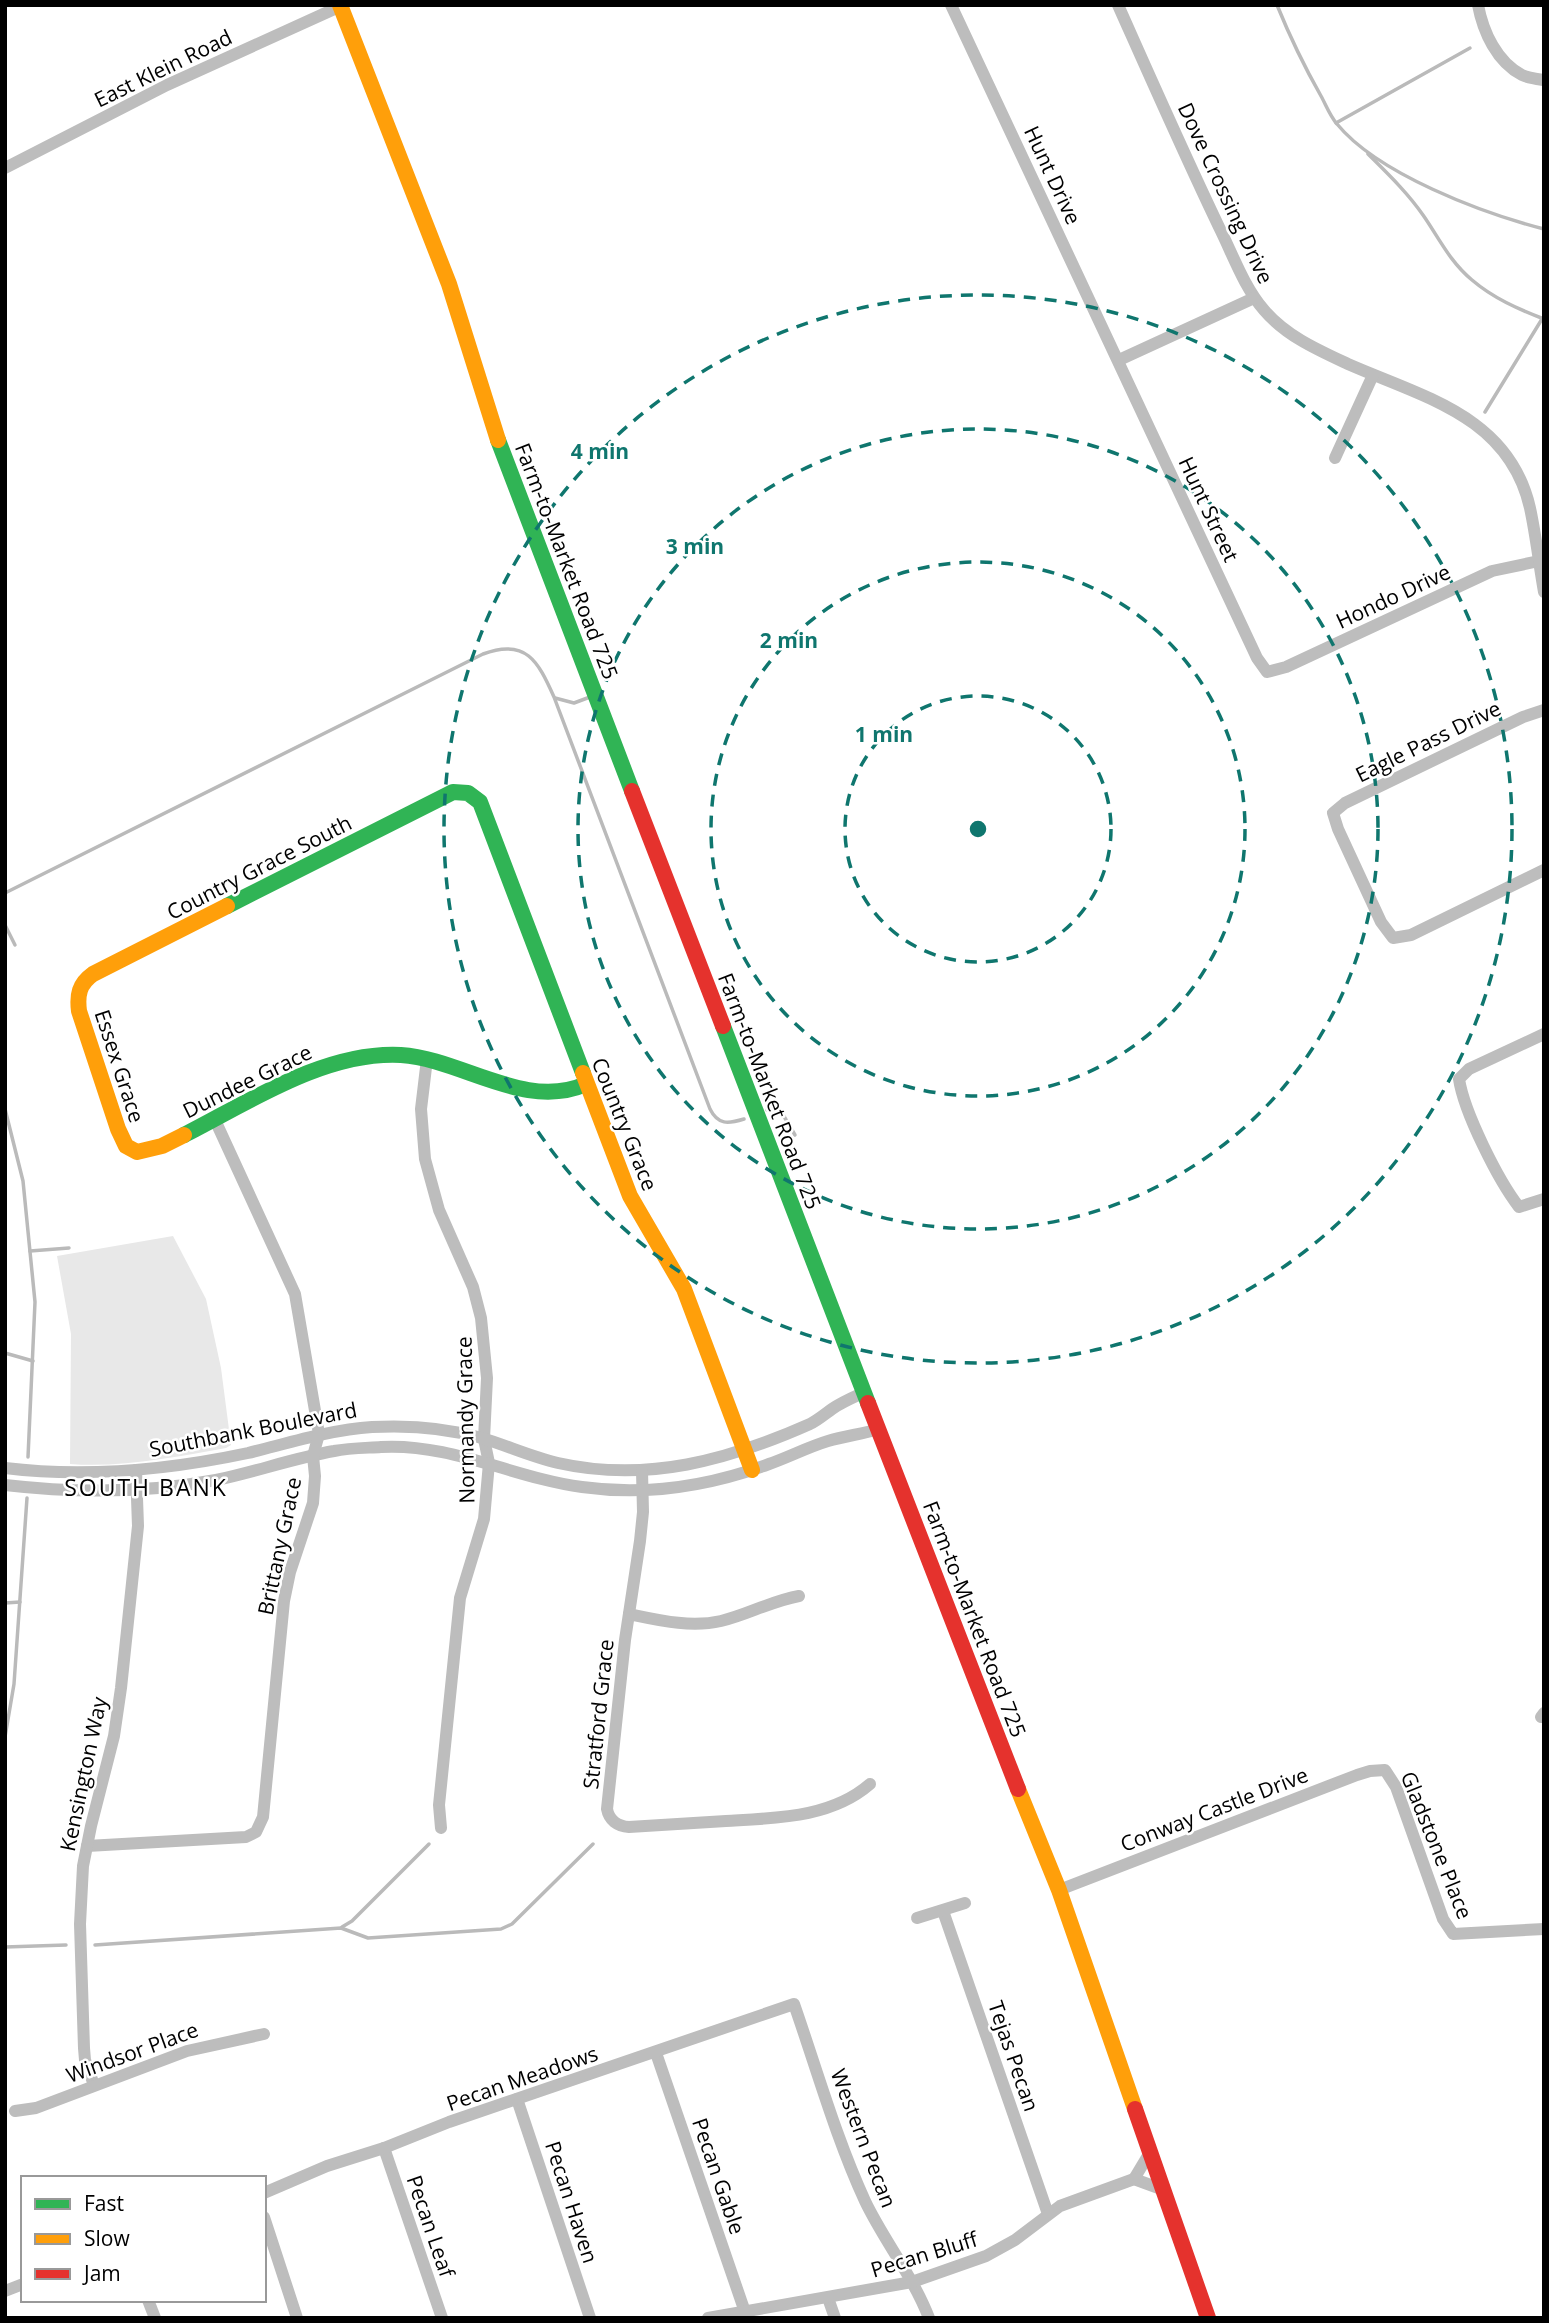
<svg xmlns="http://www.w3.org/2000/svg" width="1549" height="2323" font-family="'Open Sans',sans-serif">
	<rect width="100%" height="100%" fill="#fff"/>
	<path fill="#e8e8e8" d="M173,1236L206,1299L221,1368L231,1445L226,1448C175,1457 121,1468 70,1464L71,1334L57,1256Z"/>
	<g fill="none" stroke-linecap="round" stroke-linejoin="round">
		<g stroke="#bababa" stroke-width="3.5">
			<path d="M1277,5C1290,37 1304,66 1321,96C1326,105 1330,116 1337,124C1378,174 1482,213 1544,229"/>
			<polyline points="1336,123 1470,48"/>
			<path d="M1368,154C1387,173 1407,192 1423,215C1439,238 1450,262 1472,280C1493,298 1518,309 1544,319"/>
			<polyline points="1485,412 1542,319"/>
			<polyline points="555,698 574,703 590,697"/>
			<path d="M5,893L483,654C526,638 538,661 554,697L710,1109C718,1125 728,1124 744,1119"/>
			<polyline points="5,925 15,945"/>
			<polyline points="5,1109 23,1181 35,1302 28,1457"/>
			<polyline points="767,1110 782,1113 795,1135"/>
			<polyline points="30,1251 69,1248"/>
			<polyline points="5,1353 33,1361"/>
			<polyline points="5,1603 20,1602"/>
			<polyline points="5,1737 14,1684 27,1498"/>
			<polyline points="342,1927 352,1921 429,1844"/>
			<polyline points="95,1945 341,1928 368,1938 501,1929 512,1924 593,1844"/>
			<polyline points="5,1947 66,1945"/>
		</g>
		<g stroke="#bdbdbd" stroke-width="12">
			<polyline points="951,5 1257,658 1267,672 1286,667 1492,571 1539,561"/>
			<path d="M1118,5C1151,79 1184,154 1219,227C1233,255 1244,287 1264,310C1286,336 1318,350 1348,364C1423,397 1509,416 1530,508C1536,536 1539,564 1544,592"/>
			<path d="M1478,5C1483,32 1497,62 1522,75C1528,78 1537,79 1544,80"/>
			<polyline points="5,168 167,85 341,6"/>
			<polyline points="1119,360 1254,298"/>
			<polyline points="1335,458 1373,375"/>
			<polyline points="1544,710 1523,717 1345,803 1333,813 1338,829 1381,922 1393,938 1411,935 1544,870"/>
			<path d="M1544,1034L1469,1069L1459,1079C1464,1112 1498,1180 1519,1207L1544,1199"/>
			<polyline points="427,1059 421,1109 425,1159 439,1210 473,1287 481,1318 487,1378 484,1439 489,1463 484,1519 460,1598 439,1805 441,1828"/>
			<path d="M5,1468C87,1478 168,1470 248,1453C289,1443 329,1430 372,1427C409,1425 447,1428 482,1438C508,1446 532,1457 558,1463C647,1483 729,1460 810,1424C818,1420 825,1414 832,1409C842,1402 854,1397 865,1392"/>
			<path d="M642,1471L643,1512L640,1541L625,1640L607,1809C609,1820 617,1826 629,1827C661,1825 694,1823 726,1821C776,1818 831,1818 870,1784"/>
			<path d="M5,1485C74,1493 147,1493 216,1480C255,1472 294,1458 334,1451C349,1448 365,1448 381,1447C451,1443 514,1478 582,1487C646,1496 709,1486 769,1464C789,1457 808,1447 828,1441C845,1436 862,1434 879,1429"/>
			<path d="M629,1614C658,1620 690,1628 721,1621C747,1615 771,1601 799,1596"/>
			<polyline points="1541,1717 1544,1713"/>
			<polyline points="87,1846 246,1837 256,1832 263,1817 284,1601 290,1572 313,1503 315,1476 313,1456 319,1434 295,1294 215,1120"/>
			<polyline points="1059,1890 1357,1775 1370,1771 1385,1770 1396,1787 1443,1919 1453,1934 1544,1929"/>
			<polyline points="943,1911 1048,2214"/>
			<polyline points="917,1918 965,1903"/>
			<polyline points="656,2053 745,2312"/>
			<polyline points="94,2085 85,2060 84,2048 80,1924 83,1866 91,1826 114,1736 121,1688 138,1526 136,1470"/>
			<polyline points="517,2099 590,2318"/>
			<polyline points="15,2111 36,2108 187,2051 264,2034"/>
			<polyline points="384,2148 442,2318"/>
			<polyline points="1134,2179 1149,2154"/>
			<path d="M264,2193L327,2166L384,2148L449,2122L794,2004C817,2070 836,2138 865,2201C884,2241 913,2276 929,2318"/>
			<polyline points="264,2217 297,2318"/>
			<polyline points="5,2291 23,2284"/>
			<polyline points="828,2298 835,2318"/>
			<polyline points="148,2300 155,2318"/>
			<polyline points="708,2318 912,2282 986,2256 1015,2240 1060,2206 1134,2179 1164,2190"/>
		</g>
		<g stroke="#30b455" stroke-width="16">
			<polyline points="498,440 632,791"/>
			<polyline points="227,906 453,792 468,793 480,802 583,1073"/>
			<polyline points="723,1026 868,1403"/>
			<path d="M184,1135C249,1102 325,1051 401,1055C462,1059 525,1111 586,1084"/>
		</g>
		<g stroke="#ff9f0a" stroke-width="16">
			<polyline points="340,5 449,284 498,440"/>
			<polyline points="583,1073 630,1196 684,1289 752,1470"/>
			<path d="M184,1135L162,1146L137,1152L126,1146L118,1129L79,1011C77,995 79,984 93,974L227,906"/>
			<polyline points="1018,1789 1059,1890 1135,2109"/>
		</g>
		<g stroke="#e5322d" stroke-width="16">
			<polyline points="632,791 723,1026"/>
			<polyline points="868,1403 1018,1789"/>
			<polyline points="1135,2109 1208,2318"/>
		</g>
	</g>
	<g fill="none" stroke="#0f766e" stroke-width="3.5" stroke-dasharray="12 9">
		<circle cx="978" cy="829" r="133"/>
		<circle cx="978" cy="829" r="267"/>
		<circle cx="978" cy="829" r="400"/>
		<circle cx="978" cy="829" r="534"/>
	</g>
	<g text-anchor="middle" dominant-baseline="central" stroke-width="5" stroke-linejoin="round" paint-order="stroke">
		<g font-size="21" fill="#000" stroke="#fff">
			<text transform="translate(163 68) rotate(-26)">East Klein Road</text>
			<text transform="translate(1053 175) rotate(65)">Hunt Drive</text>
			<text transform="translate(1226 193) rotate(65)">Dove Crossing Drive</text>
			<text transform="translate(1209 509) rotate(65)">Hunt Street</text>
			<text transform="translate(567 561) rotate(69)">Farm-to-Market Road 725</text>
			<text transform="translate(1393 596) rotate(-25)">Hondo Drive</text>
			<text transform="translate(1428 741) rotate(-26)">Eagle Pass Drive</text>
			<text transform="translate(259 867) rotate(-27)">Country Grace South</text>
			<text transform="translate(120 1066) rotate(72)">Essex Grace</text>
			<text transform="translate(247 1081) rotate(-26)">Dundee Grace</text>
			<text transform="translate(770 1091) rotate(69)">Farm-to-Market Road 725</text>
			<text transform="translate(625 1124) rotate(68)">Country Grace</text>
			<text transform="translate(465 1420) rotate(-91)">Normandy Grace</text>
			<text transform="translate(253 1429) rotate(-11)">Southbank Boulevard</text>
			<text transform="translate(279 1546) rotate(-78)">Brittany Grace</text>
			<text transform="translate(975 1619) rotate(69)">Farm-to-Market Road 725</text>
			<text transform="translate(598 1714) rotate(-84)">Stratford Grace</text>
			<text transform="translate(83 1774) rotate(-78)">Kensington Way</text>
			<text transform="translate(1214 1809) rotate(-21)">Conway Castle Drive</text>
			<text transform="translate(1437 1845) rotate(68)">Gladstone Place</text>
			<text transform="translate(132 2052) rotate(-20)">Windsor Place</text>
			<text transform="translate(1014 2056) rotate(71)">Tejas Pecan</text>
			<text transform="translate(522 2078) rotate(-19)">Pecan Meadows</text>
			<text transform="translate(864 2138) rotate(69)">Western Pecan</text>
			<text transform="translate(719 2176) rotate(71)">Pecan Gable</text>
			<text transform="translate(572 2202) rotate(72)">Pecan Haven</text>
			<text transform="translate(431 2226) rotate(71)">Pecan Leaf</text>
			<text transform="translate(924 2254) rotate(-17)">Pecan Bluff</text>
		</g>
		<g font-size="23" letter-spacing="2" fill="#000" stroke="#fff">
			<text x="146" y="1487">SOUTH BANK</text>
		</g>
	</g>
	<circle cx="978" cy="829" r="10" fill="#0f766e" stroke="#fff" stroke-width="3.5"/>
	<g font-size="21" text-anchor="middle" font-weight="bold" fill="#0f766e" stroke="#fff" stroke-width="5" stroke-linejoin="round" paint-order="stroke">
		<text x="600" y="459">4 min</text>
		<text x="695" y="554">3 min</text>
		<text x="789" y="648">2 min</text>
		<text x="884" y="742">1 min</text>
	</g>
	<rect width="1549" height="2323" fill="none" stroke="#000000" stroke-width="14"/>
	<rect x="21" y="2176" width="245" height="126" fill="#ffffff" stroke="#999999" stroke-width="2"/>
	<rect x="35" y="2199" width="35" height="10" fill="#30b455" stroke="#999999" stroke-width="2"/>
	<text x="84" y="2211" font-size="21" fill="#000000">Fast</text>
	<rect x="35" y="2234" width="35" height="10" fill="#ff9f0a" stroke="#999999" stroke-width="2"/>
	<text x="84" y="2246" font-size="21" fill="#000000">Slow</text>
	<rect x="35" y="2269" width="35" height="10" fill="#e5322d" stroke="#999999" stroke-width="2"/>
	<text x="84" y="2281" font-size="21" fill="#000000">Jam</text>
</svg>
